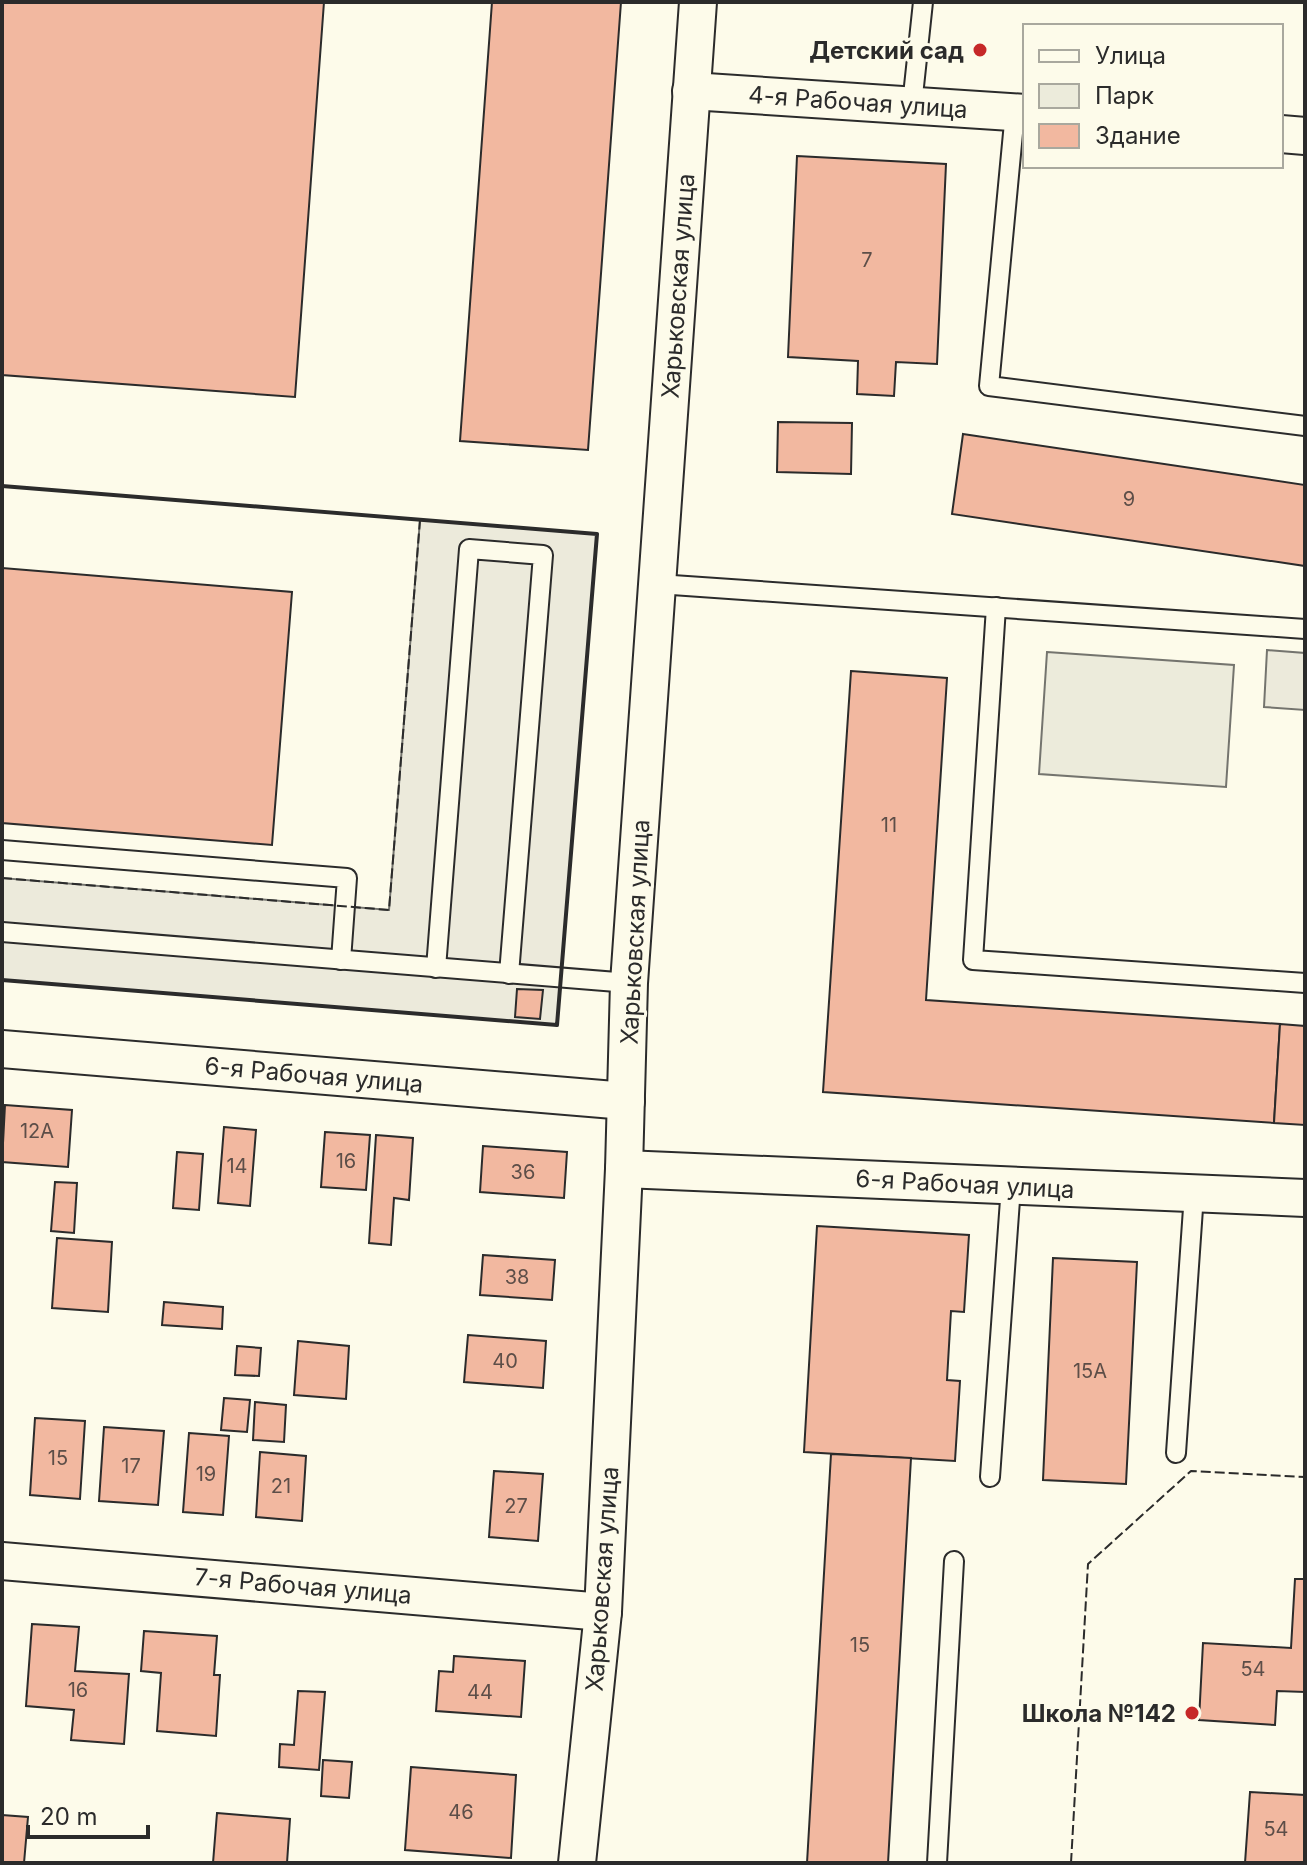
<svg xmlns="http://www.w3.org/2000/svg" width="1307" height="1865" font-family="Inter,sans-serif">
	<rect width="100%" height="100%" fill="#fdfbea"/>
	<polygon fill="#ecebdb" stroke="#74746e" stroke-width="2" points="1047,652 1234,665 1226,787 1039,774"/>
	<g fill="#eceadb" stroke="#74746e" stroke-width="2">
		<polygon points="420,520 597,534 557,1025 2,980 2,878 389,910"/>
		<polygon points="1267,650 1305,653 1305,710 1264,707"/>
	</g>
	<g fill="#f2b8a0" stroke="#2b2b2b" stroke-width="2">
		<polygon points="2,2 324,2 295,397 2,375"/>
		<polygon points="492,2 621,2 588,450 460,441"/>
		<polygon points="797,156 946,164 937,364 896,362 894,396 857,394 858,361 788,357"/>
		<polygon points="778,422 852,423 851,474 777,472"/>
		<polygon points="963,434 1305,485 1305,566 952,514"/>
		<polygon points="2,568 292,592 272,845 2,823"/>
		<polygon points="851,671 947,678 926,1000 1280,1024 1274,1123 823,1092"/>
		<polygon points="517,989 543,990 540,1019 515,1017"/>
		<polygon points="1280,1024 1305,1026 1305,1125 1274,1123"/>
		<polygon points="5,1105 72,1110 68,1167 2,1162"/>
		<polygon points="224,1127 256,1130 250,1206 218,1203"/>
		<polygon points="325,1132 370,1135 366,1190 321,1187"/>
		<polygon points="376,1135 413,1138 409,1200 394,1198 391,1245 369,1243"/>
		<polygon points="483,1146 567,1152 564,1198 480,1192"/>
		<polygon points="177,1152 203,1154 199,1210 173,1208"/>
		<polygon points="55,1182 77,1183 74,1233 51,1231"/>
		<polygon points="817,1226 969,1235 964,1312 951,1311 947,1380 960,1381 955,1461 804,1452"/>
		<polygon points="57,1238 112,1242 108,1312 52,1308"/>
		<polygon points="483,1255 555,1260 552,1300 480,1295"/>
		<polygon points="1053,1258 1137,1262 1126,1484 1043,1480"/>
		<polygon points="164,1302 223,1307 222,1329 162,1325"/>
		<polygon points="468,1335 546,1341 543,1388 464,1382"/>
		<polygon points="298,1341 349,1346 346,1399 294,1395"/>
		<polygon points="237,1346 261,1348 259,1376 235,1375"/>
		<polygon points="224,1398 250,1400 247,1432 221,1430"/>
		<polygon points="255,1402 286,1405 284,1442 253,1440"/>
		<polygon points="35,1418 85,1421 80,1499 30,1495"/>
		<polygon points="104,1427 164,1431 158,1505 99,1501"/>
		<polygon points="189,1433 229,1436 223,1515 183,1512"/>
		<polygon points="260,1452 306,1456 302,1521 256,1517"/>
		<polygon points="831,1454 911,1458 888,1863 807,1863"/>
		<polygon points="494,1471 543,1474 538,1541 489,1537"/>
		<polygon points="1295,1579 1305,1579 1305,1692 1277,1691 1275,1725 1199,1720 1203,1643 1291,1648"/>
		<polygon points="32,1624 79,1627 75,1671 129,1674 124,1744 71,1740 74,1710 26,1706"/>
		<polygon points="144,1631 217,1636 214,1675 220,1675 216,1736 157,1731 161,1673 141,1671"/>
		<polygon points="454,1656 525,1661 521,1717 436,1711 439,1671 453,1672"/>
		<polygon points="298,1691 325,1692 319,1770 279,1767 280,1744 294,1745"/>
		<polygon points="323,1760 352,1762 349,1798 321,1796"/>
		<polygon points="411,1767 516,1775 511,1858 405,1850"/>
		<polygon points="1250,1792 1305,1795 1305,1863 1245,1863"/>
		<polygon points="217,1813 290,1819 287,1863 213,1863"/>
		<polygon points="2,1815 28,1817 24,1863 2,1863"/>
	</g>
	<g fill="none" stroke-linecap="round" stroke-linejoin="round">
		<defs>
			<g id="service">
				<polyline points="912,105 923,2"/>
				<polyline points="1015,112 989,386 1305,426"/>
				<polyline points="658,584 1305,629"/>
				<polyline points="996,607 973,960 1305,983"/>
				<polyline points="2,850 347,878 341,960"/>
				<polyline points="2,932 629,983"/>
				<polyline points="436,968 469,549 543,555 509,974"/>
				<polyline points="1176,1453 1194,1194"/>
				<polyline points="990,1477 1011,1186"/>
				<polyline points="937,1863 954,1561"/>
			</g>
			<g id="minor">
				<polyline points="691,91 1025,113"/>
				<polyline points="1281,134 1305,136"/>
				<polyline points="2,1049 626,1101"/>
				<polyline points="624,1169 1305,1198"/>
				<polyline points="2,1561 603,1612"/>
				<polyline points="577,1863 603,1612 624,1169 629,983 698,2"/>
			</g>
		</defs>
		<use href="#service" stroke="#2b2b2b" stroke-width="22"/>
		<use href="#minor" stroke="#2b2b2b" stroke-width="40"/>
		<use href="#service" stroke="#fdfbea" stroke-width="18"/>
		<use href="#minor" stroke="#fdfbea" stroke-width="36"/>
		<g stroke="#2b2b2b" stroke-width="2" stroke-dasharray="10 4" stroke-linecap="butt">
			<polyline points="2,878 389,910 420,520"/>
			<polyline points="1071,1863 1088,1564 1191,1471 1305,1477"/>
		</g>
		<polyline stroke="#2b2b2b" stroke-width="4" points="2,486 597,534 557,1025 2,980"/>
	</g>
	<g fill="#c62828" stroke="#fdfbea" stroke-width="3">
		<circle cx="980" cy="50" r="8"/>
		<circle cx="1192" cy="1713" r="8"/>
	</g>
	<g text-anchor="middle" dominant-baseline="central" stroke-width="6" stroke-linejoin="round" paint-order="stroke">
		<g font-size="20" fill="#5d4e48">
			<text x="867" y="260">7</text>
			<text x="1129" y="499">9</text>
			<text x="889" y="825">11</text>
			<text x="37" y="1131">12А</text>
			<text x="346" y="1161">16</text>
			<text x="237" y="1166">14</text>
			<text x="523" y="1172">36</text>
			<text x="517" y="1277">38</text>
			<text x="505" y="1361">40</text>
			<text x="1090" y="1371">15А</text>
			<text x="58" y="1458">15</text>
			<text x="131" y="1466">17</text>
			<text x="206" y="1474">19</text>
			<text x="281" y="1486">21</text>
			<text x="516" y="1506">27</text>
			<text x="860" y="1645">15</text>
			<text x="1253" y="1669">54</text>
			<text x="78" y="1690">16</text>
			<text x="480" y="1692">44</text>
			<text x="461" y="1812">46</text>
			<text x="1276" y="1829">54</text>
		</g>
		<g font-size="24" font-weight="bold" fill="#2b2b2b" stroke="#fdfbea" text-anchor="end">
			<text x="964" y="50">Детский сад</text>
			<text x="1176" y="1713">Школа №142</text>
		</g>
		<g font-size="24" fill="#2b2b2b" stroke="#fdfbea">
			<text transform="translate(858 102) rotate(4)">4-я Рабочая улица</text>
			<text transform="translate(678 286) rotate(-86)">Харьковская улица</text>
			<text transform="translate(635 932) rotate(-87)">Харьковская улица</text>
			<text transform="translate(314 1075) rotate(5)">6-я Рабочая улица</text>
			<text transform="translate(965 1184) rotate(3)">6-я Рабочая улица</text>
			<text transform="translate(602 1579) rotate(-86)">Харьковская улица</text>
			<text transform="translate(303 1586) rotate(5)">7-я Рабочая улица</text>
		</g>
	</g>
	<rect width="1307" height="1865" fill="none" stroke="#2b2b2b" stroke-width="8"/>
	<rect x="1023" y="24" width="260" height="144" fill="#fdfbea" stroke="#a9a89e" stroke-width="2"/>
	<rect x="1039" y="50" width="40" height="12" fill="#fdfbea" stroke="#a9a89e" stroke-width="2"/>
	<text x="1095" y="64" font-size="24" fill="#2b2b2b">Улица</text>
	<rect x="1039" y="84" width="40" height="24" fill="#ecebdb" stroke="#a9a89e" stroke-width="2"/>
	<text x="1095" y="104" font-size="24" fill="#2b2b2b">Парк</text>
	<rect x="1039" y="124" width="40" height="24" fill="#f2b8a0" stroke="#a9a89e" stroke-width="2"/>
	<text x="1095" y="144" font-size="24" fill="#2b2b2b">Здание</text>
	<path d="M28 1825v12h120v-12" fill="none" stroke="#2b2b2b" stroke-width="4"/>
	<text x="40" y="1825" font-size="24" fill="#2b2b2b" stroke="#fdfbea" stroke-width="6" paint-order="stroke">20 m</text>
</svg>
